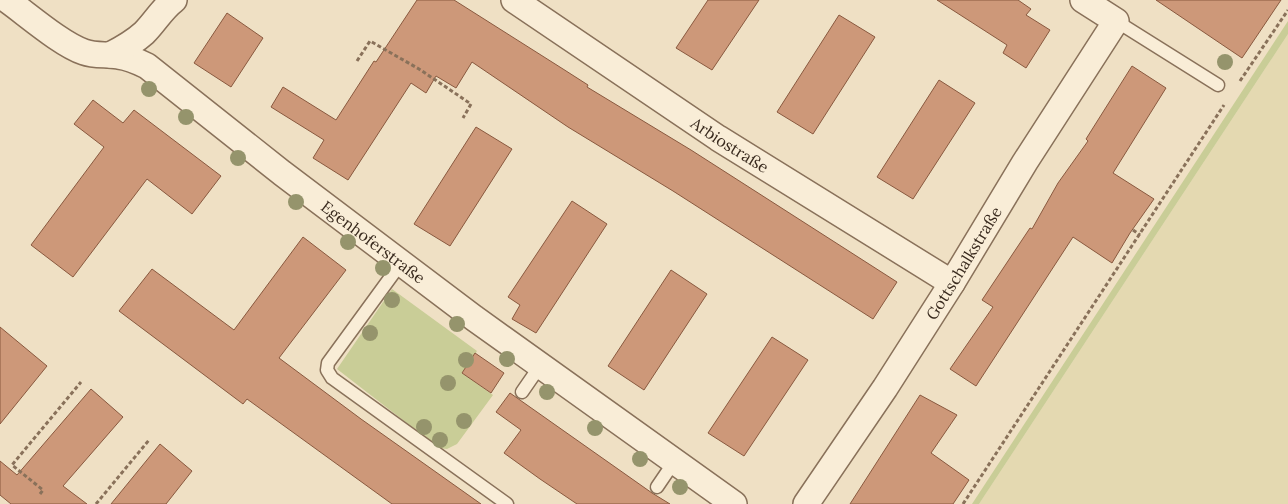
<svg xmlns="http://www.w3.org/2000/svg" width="1288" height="504" font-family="Lora,serif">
	<rect width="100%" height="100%" fill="#efe0c4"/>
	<polygon fill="#e4d9b1" points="1288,34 1288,504 979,504"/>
	<g fill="#c9cd97">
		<polygon points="1288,21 1288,34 979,504 972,504"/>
		<polygon points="392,289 477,351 462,373 493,395 457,444 447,449 439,448 337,369"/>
	</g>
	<g fill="#cd9879" stroke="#89593f">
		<polygon points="417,0 454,0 563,69 588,85 587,87 691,150 897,282 873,319 673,191 568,127 472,62 456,88 436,76 426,93 411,83 348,180 313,158 324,140 271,107 283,87 336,120 374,61 376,62"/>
		<polygon points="708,0 759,0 712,70 676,48"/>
		<polygon points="937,0 1018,0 1031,9 1026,15 1050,30 1026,68 1003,53 1007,45"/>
		<polygon points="1156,0 1281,0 1242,58"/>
		<polygon points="227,13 263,38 231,87 194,63"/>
		<polygon points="839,15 875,37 813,134 777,112"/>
		<polygon points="1132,66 1166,88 1113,173 1154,199 1130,233 1112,263 1073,237 976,386 950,369 993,307 982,300 1030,228 1032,229 1058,183 1088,141 1086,139"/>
		<polygon points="939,80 975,103 913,199 877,177"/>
		<polygon points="93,100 123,123 134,110 221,176 192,214 147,179 73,277 31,245 104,147 74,124"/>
		<polygon points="476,127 512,149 450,246 414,224"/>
		<polygon points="572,201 607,224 536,333 512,319 520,305 508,297"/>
		<polygon points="303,237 346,270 279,358 361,419 481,504 392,504 247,399 243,404 119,311 152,269 234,330"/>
		<polygon points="671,270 707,294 644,390 608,366"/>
		<polygon points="0,327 47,366 0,424"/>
		<polygon points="772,337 808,360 744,456 708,433"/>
		<polygon points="475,353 504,373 491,393 462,373"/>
		<polygon points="91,389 123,417 63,486 87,504 11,504 0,495 0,461 17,475"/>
		<polygon points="510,393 652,493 670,504 577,504 540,479 504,453 521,430 496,412"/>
		<polygon points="920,395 957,415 931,453 969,480 953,504 850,504"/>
		<polygon points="160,444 192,471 166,504 111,504"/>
	</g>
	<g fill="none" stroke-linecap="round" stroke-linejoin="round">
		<defs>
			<g id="lane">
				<polyline points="1116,21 1218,85"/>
				<polyline points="401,263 328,363 327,370 332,378 507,504"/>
				<polyline points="522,392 540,366"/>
				<polyline points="657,487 674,462"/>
			</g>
			<g id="street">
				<path id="s1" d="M7,0C28,15 61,44 84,52C95,56 106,54 118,56C128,57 137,61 147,66L282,173L474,318L734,504"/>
				<path id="s2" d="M514,0L718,138L952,283"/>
				<path d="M110,55C122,49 134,42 144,33C155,22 162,9 174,0"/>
				<path id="s3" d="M806,504L885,388L952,283L1025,162L1116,21L1083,0"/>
			</g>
		</defs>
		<use href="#lane" stroke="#89715a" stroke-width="15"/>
		<use href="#street" stroke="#89715a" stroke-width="28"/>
		<g stroke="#89715a" stroke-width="3" stroke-dasharray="4 2.5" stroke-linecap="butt">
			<polyline points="357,61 370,41 419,69 471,104 463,118"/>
			<polyline points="1240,81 1288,10"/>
			<polyline points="1133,230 1140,235"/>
			<polyline points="40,494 43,490 12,465 81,382"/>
			<polyline points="96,504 149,440"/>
			<polyline points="963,504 1224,105"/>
		</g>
		<use href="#lane" stroke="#f9edd7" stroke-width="12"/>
		<use href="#street" stroke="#f9edd7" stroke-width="25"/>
	</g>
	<g fill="#95946c">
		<circle cx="1225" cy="62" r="8"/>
		<circle cx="149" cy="89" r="8"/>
		<circle cx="186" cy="117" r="8"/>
		<circle cx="238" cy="158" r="8"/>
		<circle cx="296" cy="202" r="8"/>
		<circle cx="348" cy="242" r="8"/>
		<circle cx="383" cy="268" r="8"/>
		<circle cx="392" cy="300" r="8"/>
		<circle cx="457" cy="324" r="8"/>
		<circle cx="370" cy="333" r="8"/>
		<circle cx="507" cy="359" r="8"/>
		<circle cx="466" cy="360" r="8"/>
		<circle cx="448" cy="383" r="8"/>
		<circle cx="547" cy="392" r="8"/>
		<circle cx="464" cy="421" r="8"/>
		<circle cx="424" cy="427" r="8"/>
		<circle cx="595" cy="428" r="8"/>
		<circle cx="440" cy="440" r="8"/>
		<circle cx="640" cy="459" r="8"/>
		<circle cx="680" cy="487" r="8"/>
	</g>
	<g text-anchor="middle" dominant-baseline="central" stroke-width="5" stroke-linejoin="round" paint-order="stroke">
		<g font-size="16" fill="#392a1e" stroke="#f6ead3">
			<text stroke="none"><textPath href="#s2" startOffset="260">Arbiostraße</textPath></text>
			<text stroke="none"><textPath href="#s1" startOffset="445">Egenhoferstraße</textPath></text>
			<text stroke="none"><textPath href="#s3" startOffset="288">Gottschalkstraße</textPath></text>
		</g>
	</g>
</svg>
